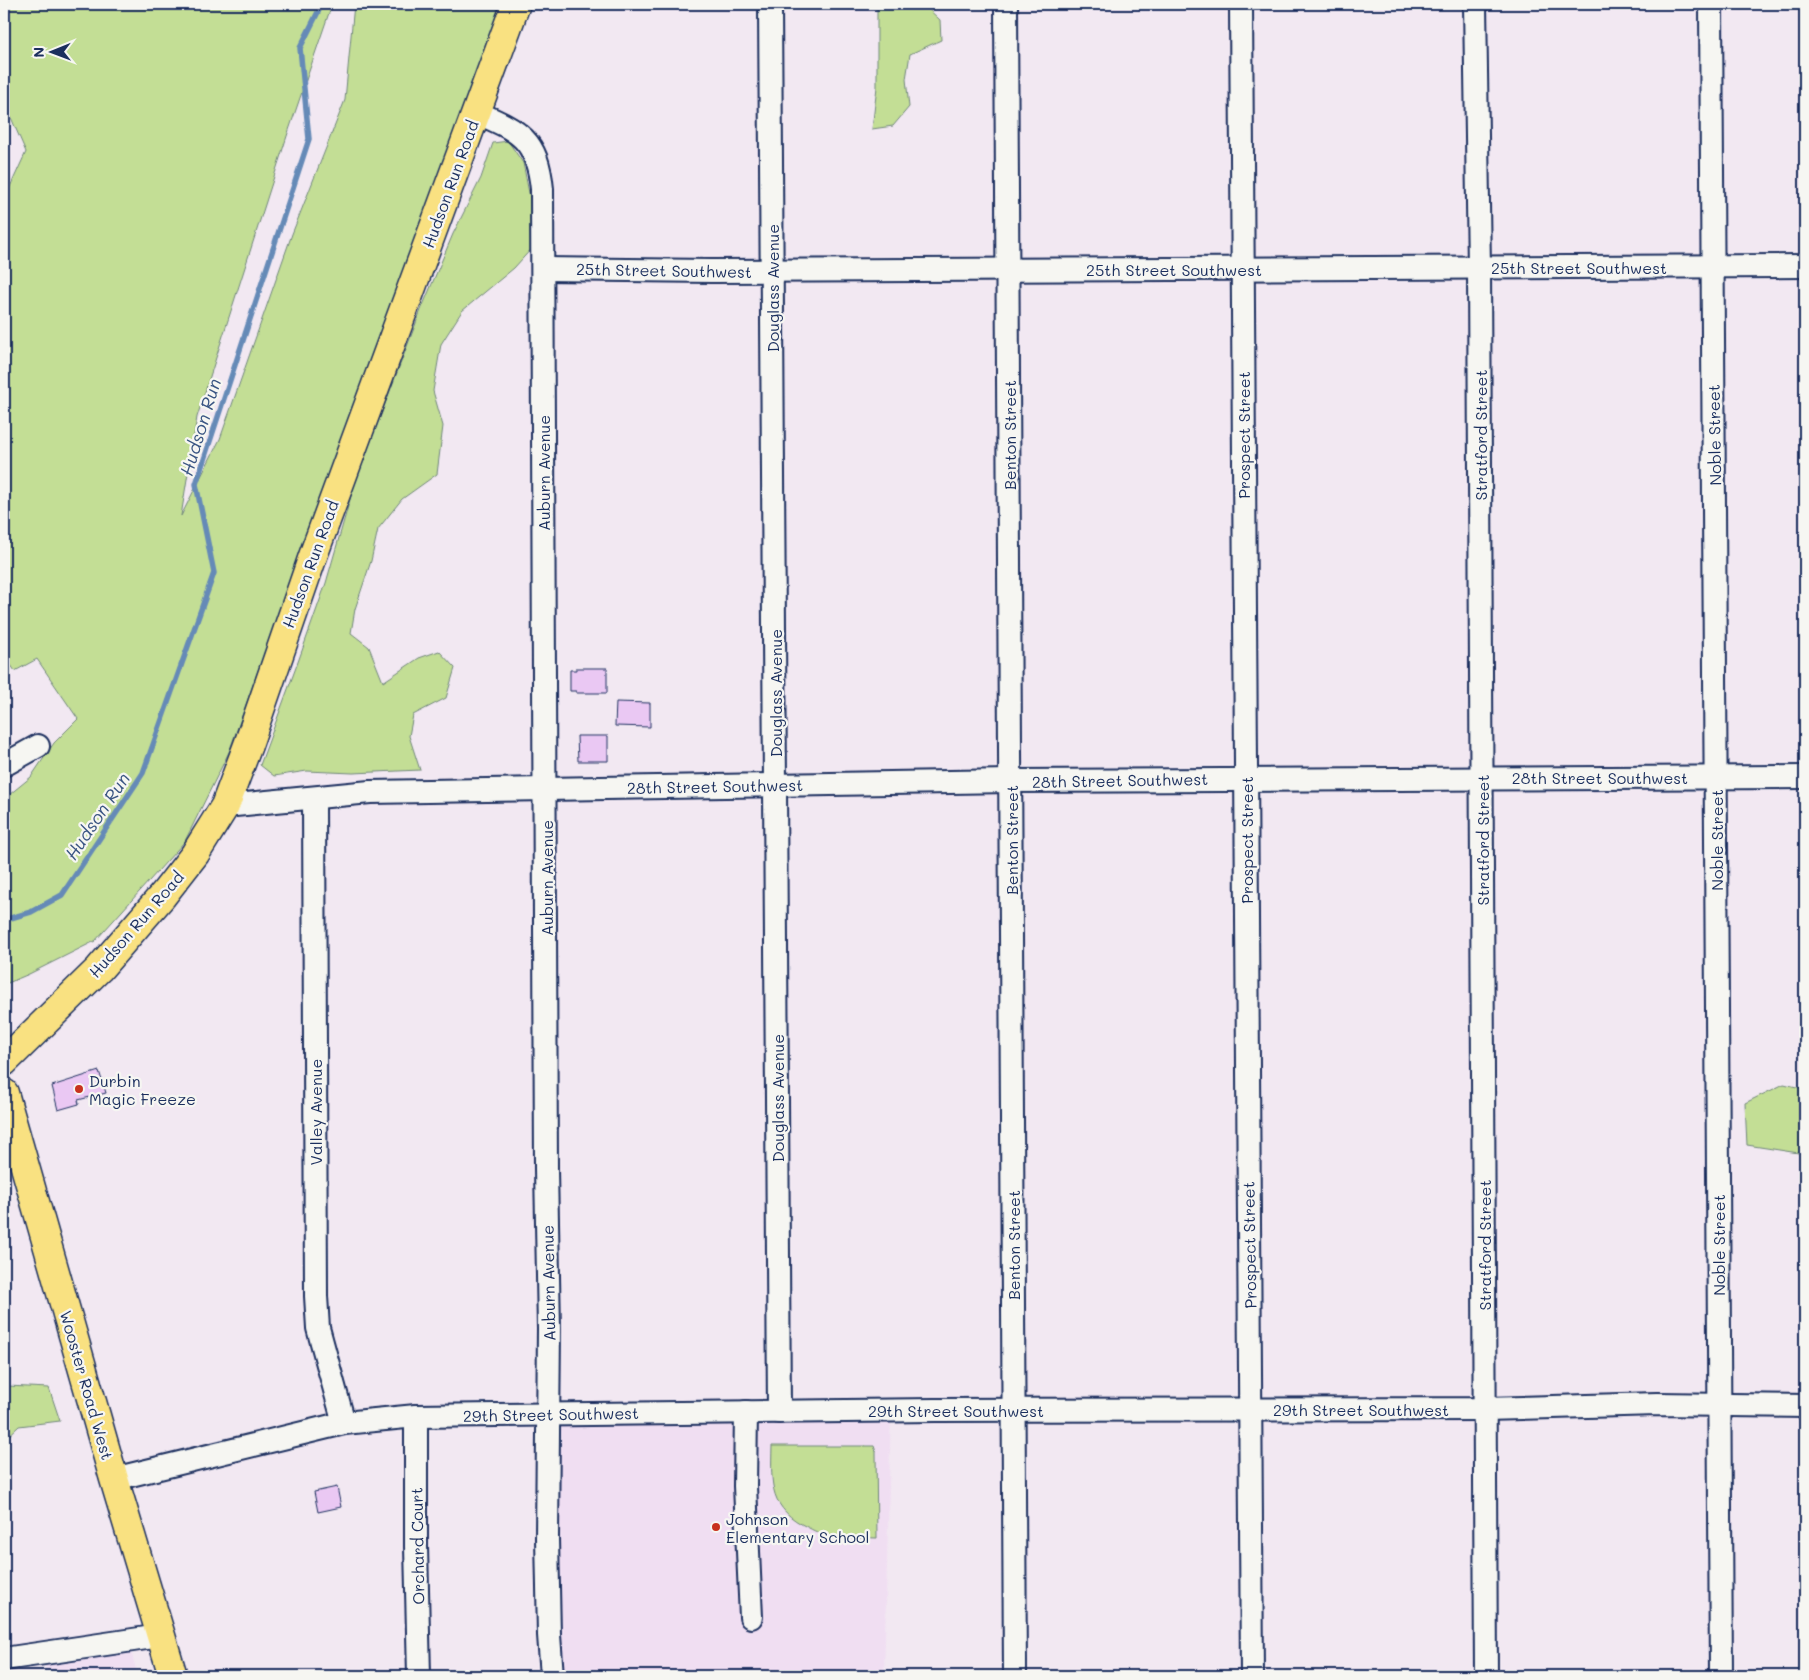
<svg xmlns="http://www.w3.org/2000/svg" width="1809" height="1680" font-family="Mali,sans-serif">
	<rect width="100%" height="100%" fill="#f2e8f2"/>
	<filter id="ink" filterUnits="userSpaceOnUse"><feTurbulence type="fractalNoise" baseFrequency=".02" numOctaves="2"/><feDisplacementMap in="SourceGraphic" scale="10" xChannelSelector="R" yChannelSelector="G"/><feConvolveMatrix kernelMatrix="1 2 1 2 8 2 1 2 1" color-interpolation-filters="sRGB"/></filter>
	<g filter="url(#ink)">
		<g fill="#f0def2">
			<polygon points="891,1410 884,1676 552,1676 548,1414"/>
			<polygon points="130,1648 138,1676 46,1676 45,1663"/>
		</g>
		<g fill="#c3de95" stroke="#6f867a">
			<polygon points="4,4 332,4 287,136 197,417 181,516 220,439 292,234 345,100 354,4 504,4 308,531 229,752 185,841 95,941 29,974 8,983 4,980 4,799 31,777 54,743 78,719 37,659 15,671 4,655 4,278 7,269 4,267 4,197 9,189 26,152 9,113 4,111"/>
			<polygon points="877,4 923,4 940,20 941,40 910,54 906,79 909,107 893,126 872,129 877,87"/>
			<polygon points="508,141 523,163 533,213 533,247 514,268 462,311 441,344 433,391 443,426 437,474 402,499 378,529 371,561 355,609 351,633 369,647 383,682 419,658 439,651 455,668 446,698 413,715 409,736 420,770 353,773 307,771 274,776 260,765 298,662 326,583 355,482 421,310 453,234 481,178 493,143"/>
			<polygon points="1784,1084 1805,1089 1805,1154 1747,1145 1745,1103"/>
			<polygon points="4,1384 7,1386 49,1388 60,1421 19,1426 4,1440"/>
			<path d="M772,1446H874L876,1452L877,1538C863,1537 848,1539 834,1537C826,1536 816,1532 809,1528C769,1509 771,1485 772,1446Z"/>
		</g>
		<g fill="none" stroke-linecap="round" stroke-linejoin="round">
			<polyline stroke="#658ab7" stroke-width="5.5" points="4,920 31,912 62,895 143,773 214,573 196,484 309,139 300,48 322,4"/>
		</g>
		<g fill="#eac8f3" stroke="#1b2f5e">
			<polygon points="576,668 607,668 607,693 576,693 576,691 570,691 570,670 576,670"/>
			<polygon points="616,702 650,703 650,727 615,726"/>
			<polygon points="577,736 608,736 608,761 578,761"/>
			<polygon points="99,1071 106,1093 78,1100 79,1104 58,1110 52,1086"/>
			<polygon points="337,1487 341,1507 318,1512 314,1492"/>
		</g>
		<g fill="none" stroke-linecap="round" stroke-linejoin="round">
			<defs>
				<g id="minor">
					<polyline points="770,4 779,1412"/>
					<polyline points="1006,4 1015,1676"/>
					<polyline points="1241,4 1252,1676"/>
					<polyline points="1475,4 1479,268 1486,1676"/>
					<polyline points="1711,4 1721,1676"/>
					<path d="M476,112C519,131 537,138 542,189L546,1169L549,1329L547,1538L549,1635L552,1676"/>
					<polyline points="543,269 712,271 1805,266"/>
					<polyline points="4,765 38,746"/>
					<polyline points="314,798 316,1296 318,1328 344,1423"/>
					<polyline points="225,806 370,792 1010,781 1805,777"/>
					<polyline points="746,1412 745,1486 751,1617"/>
					<polyline points="416,1416 416,1546 419,1676"/>
					<polyline points="114,1479 344,1423 416,1416 935,1410 1485,1409 1657,1404 1805,1406"/>
					<polyline points="4,1659 160,1636"/>
				</g>
				<g id="major">
					<polyline points="4,1062 99,969 163,895 195,854 225,806 248,745 313,556 516,4"/>
					<polyline points="4,1093 114,1479 173,1676"/>
				</g>
			</defs>
			<use href="#minor" stroke="#1b2f5e" stroke-width="26"/>
			<use href="#major" stroke="#1b2f5e" stroke-width="31"/>
			<use href="#minor" stroke="#f6f6f2" stroke-width="22"/>
			<use href="#major" stroke="#f9e181" stroke-width="28"/>
		</g>
	</g>
	<g fill="#c8321e" stroke="#f6f6f2" stroke-width="2">
		<circle cx="79" cy="1089" r="5"/>
		<circle cx="716" cy="1527" r="5"/>
	</g>
	<g text-anchor="middle" dominant-baseline="central" stroke-width="4.5" stroke-linejoin="round" paint-order="stroke">
		<g font-size="16" fill="#1b2f5e" stroke="#f6f6f2">
			<text transform="translate(450 184) rotate(-70)">Hudson Run Road</text>
			<text x="1579" y="267">25th Street Southwest</text>
			<text x="1174" y="269">25th Street Southwest</text>
			<text transform="translate(664 270) rotate(1)">25th Street Southwest</text>
			<text transform="translate(772 288) rotate(-90)">Douglass Avenue</text>
			<text transform="translate(1009 435) rotate(-90)">Benton Street</text>
			<text transform="translate(1243 435) rotate(-90)">Prospect Street</text>
			<text transform="translate(1480 435) rotate(-90)">Stratford Street</text>
			<text transform="translate(1714 435) rotate(-91)">Noble Street</text>
			<text transform="translate(543 473) rotate(-90)">Auburn Avenue</text>
			<text transform="translate(310 564) rotate(-70)">Hudson Run Road</text>
			<text transform="translate(775 693) rotate(-90)">Douglass Avenue</text>
			<text x="1600" y="777">28th Street Southwest</text>
			<text transform="translate(1120 780) rotate(-1)">28th Street Southwest</text>
			<text transform="translate(715 786) rotate(-1)">28th Street Southwest</text>
			<text transform="translate(1011 840) rotate(-90)">Benton Street</text>
			<text transform="translate(1246 840) rotate(-90)">Prospect Street</text>
			<text transform="translate(1482 840) rotate(-90)">Stratford Street</text>
			<text transform="translate(1716 840) rotate(-90)">Noble Street</text>
			<text transform="translate(546 878) rotate(-90)">Auburn Avenue</text>
			<text transform="translate(136 924) rotate(-49)">Hudson Run Road</text>
			<text transform="translate(777 1098) rotate(-90)">Douglass Avenue</text>
			<text transform="translate(315 1112) rotate(-90)">Valley Avenue</text>
			<text transform="translate(1013 1245) rotate(-90)">Benton Street</text>
			<text transform="translate(1249 1245) rotate(-91)">Prospect Street</text>
			<text transform="translate(1484 1245) rotate(-90)">Stratford Street</text>
			<text transform="translate(1718 1245) rotate(-90)">Noble Street</text>
			<text transform="translate(548 1283) rotate(-91)">Auburn Avenue</text>
			<text transform="translate(87 1385) rotate(74)">Wooster Road West</text>
			<text x="1361" y="1409">29th Street Southwest</text>
			<text x="956" y="1410">29th Street Southwest</text>
			<text transform="translate(551 1414) rotate(-1)">29th Street Southwest</text>
			<text transform="translate(417 1546) rotate(-91)">Orchard Court</text>
		</g>
		<g font-size="16" fill="#1b2f5e" stroke="#f6f6f2" text-anchor="start">
			<text x="89" y="1080">Durbin<tspan x="89" dy="18">Magic Freeze</tspan></text>
			<text x="726" y="1518">Johnson<tspan x="726" dy="18">Elementary School</tspan></text>
		</g>
		<g font-size="18" font-style="italic" fill="#3a5583" stroke="#f6f6f2">
			<text transform="translate(200 427) rotate(-73)">Hudson Run</text>
			<text transform="translate(97 816) rotate(-56)">Hudson Run</text>
		</g>
	</g>
	<rect width="1809" height="1680" fill="none" stroke="#f6f6f2" stroke-width="20"/>
	<rect x="10" y="10" width="1789" height="1660" fill="none" stroke="#1b2f5e" stroke-width="2" filter="url(#ink)"/>
	<g transform="translate(52 52) rotate(269)" stroke="#f6f6f2" stroke-width="4" paint-order="stroke">
	<path d="M0-4L9 19L0 12L-9 19Z" fill="#1b2f5e"/>
	<text y="-8" font-size="14" font-weight="bold" text-anchor="middle" fill="#1b2f5e">N</text>
	</g>
</svg>
